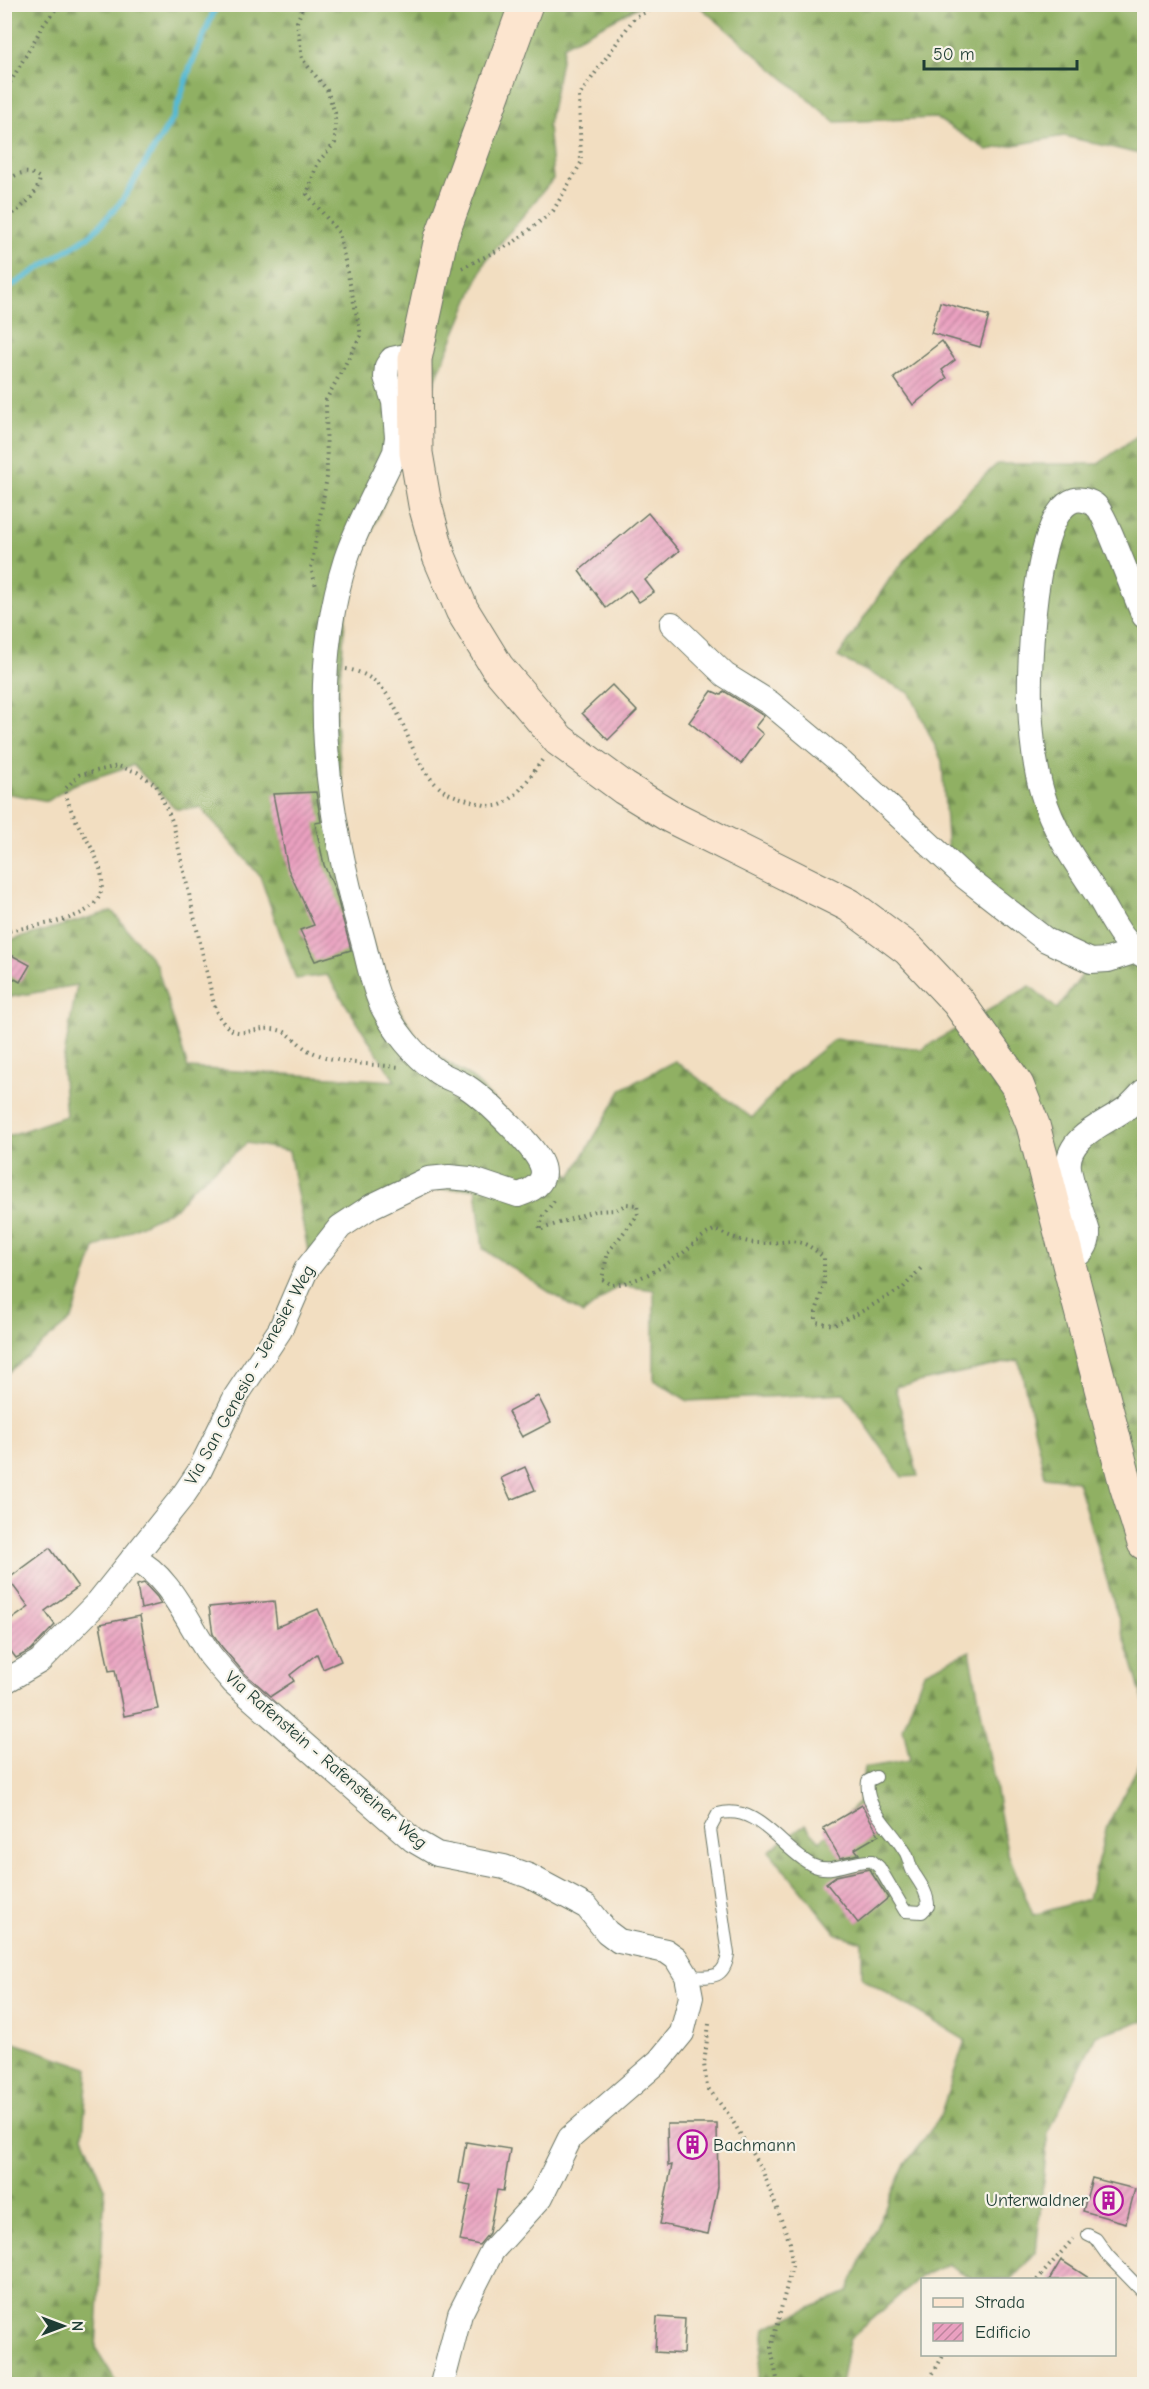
<svg xmlns="http://www.w3.org/2000/svg" width="1149" height="2389" font-family="'Comic Neue',sans-serif">
	<defs>
		<pattern id="forest-firs" width="22" height="20" patternUnits="userSpaceOnUse" patternTransform="scale(1.5)"><rect width="22" height="20" fill="#90b063"/><path d="M5 1l3.5 6h-7zM16 11l3.5 6h-7z" fill="#759052"/></pattern>
		<pattern id="building-hatch" width="6" height="6" patternUnits="userSpaceOnUse" patternTransform="scale(1.5)"><rect width="6" height="6" fill="#eaa0c0"/><path d="M-1 1l2-2M0 6l6-6M5 7l2-2" fill="none" stroke="#bd849d"/></pattern>
	</defs>
	<rect width="100%" height="100%" fill="#f7f3e8"/>
	<filter id="ink" filterUnits="userSpaceOnUse"><feTurbulence type="fractalNoise" baseFrequency=".0167" numOctaves="2"/><feDisplacementMap in="SourceGraphic" scale="12" xChannelSelector="R" yChannelSelector="G"/><feConvolveMatrix kernelMatrix="1 2 1 2 8 2 1 2 1" color-interpolation-filters="sRGB"/></filter>
	<filter id="wash" filterUnits="userSpaceOnUse"><feTurbulence type="fractalNoise" baseFrequency=".008" numOctaves="4" result="noise"/><feDisplacementMap in="SourceGraphic" scale="24" xChannelSelector="R" yChannelSelector="G"/><feGaussianBlur stdDeviation="1.35" result="paint"/><feColorMatrix in="noise" values="0 0 0 0 0 0 0 0 0 0 0 0 0 0 0 0 0 1.4 0 .05"/><feComposite in="paint" operator="in"/></filter>
	<g filter="url(#wash)">
		<rect width="100%" height="100%" fill="#f2dec1"/>
		<g fill="url(#forest-firs)" stroke="#58764c" stroke-width="1.5">
			<polygon points="5,5 642,5 564,45 548,126 553,179 485,262 348,588 336,722 350,858 380,977 422,1046 472,1078 571,1177 622,1089 675,1061 752,1118 789,1076 835,1039 922,1049 1030,986 1057,1009 1083,974 949,869 942,761 910,693 838,657 891,577 942,516 997,464 1098,464 1144,431 1144,1703 1077,1481 1045,1477 1019,1360 895,1387 918,1476 902,1477 844,1393 688,1401 654,1380 654,1290 619,1285 583,1314 483,1249 476,1188 419,1191 308,1251 289,1151 247,1143 191,1189 176,1208 95,1248 72,1319 5,1375 5,1137 66,1116 62,1068 77,985 5,998 5,942 112,911 156,964 188,1068 395,1081 327,975 296,979 260,876 201,808 176,809 133,765 72,785 48,801 5,793"/>
			<polygon points="698,5 1144,5 1144,155 1064,136 987,150 936,118 835,122"/>
			<polygon points="970,1651 1007,1851 1033,1915 1088,1899 1107,1826 1144,1755 1144,2021 1096,2035 1048,2133 1036,2252 1012,2279 973,2279 948,2264 920,2277 849,2340 841,2384 757,2384 765,2328 847,2292 904,2166 939,2119 965,2040 862,1978 862,1942 837,1934 769,1851 805,1825 820,1841 859,1802 864,1768 910,1760 903,1728 924,1672"/>
			<polygon points="12,2042 88,2068 83,2136 105,2188 96,2349 118,2384 13,2384 5,2363 4,2049"/>
		</g>
		<g fill="none" stroke-linecap="round" stroke-linejoin="round">
			<polyline stroke="#54b9d3" stroke-width="6" points="4,291 92,234 122,201 174,116 190,68 217,4"/>
		</g>
		<g id="blocks">
			<g fill="url(#building-hatch)">
				<polygon points="940,302 989,316 980,347 931,333"/>
				<polygon points="942,341 955,360 942,370 947,378 913,405 894,378"/>
				<polygon points="648,513 679,551 645,580 654,592 639,602 630,590 606,608 579,571"/>
				<polygon points="612,685 637,711 608,740 582,713"/>
				<polygon points="712,691 721,695 724,691 764,716 755,727 763,734 741,764 689,722"/>
				<polygon points="316,792 321,822 315,823 324,865 335,890 351,950 315,961 300,930 314,925 288,869 273,794"/>
				<polygon points="4,951 30,965 20,982 4,973"/>
				<polygon points="538,1396 551,1422 522,1437 508,1412"/>
				<polygon points="525,1467 535,1490 511,1500 501,1478"/>
				<polygon points="50,1548 78,1587 45,1611 55,1625 31,1650 16,1658 4,1642 4,1625 29,1607 8,1579"/>
				<polygon points="144,1583 157,1597 161,1604 141,1609 137,1585"/>
				<polygon points="274,1601 277,1627 318,1609 341,1661 323,1669 317,1654 290,1675 294,1681 271,1696 244,1673 222,1647 213,1634 209,1607"/>
				<polygon points="140,1616 158,1709 124,1716 115,1670 109,1671 100,1624"/>
				<polygon points="862,1805 879,1835 855,1849 859,1854 840,1858 823,1828"/>
				<polygon points="869,1869 888,1898 858,1923 826,1883 836,1876"/>
				<polygon points="667,2124 717,2124 718,2187 708,2234 660,2224 672,2165 668,2166"/>
				<polygon points="466,2142 510,2149 503,2191 497,2190 489,2233 479,2245 460,2241 471,2185 459,2183"/>
				<polygon points="1092,2178 1135,2189 1126,2223 1083,2211"/>
				<polygon points="1061,2260 1092,2280 1049,2280"/>
				<polygon points="657,2317 685,2319 683,2354 655,2352"/>
			</g>
		</g>
	</g>
	<g filter="url(#ink)">
		<use href="#blocks" fill-opacity="0" stroke="#697565" stroke-width="1.5"/>
		<g fill="none" stroke-linecap="round" stroke-linejoin="round">
			<defs>
				<g id="lane">
					<path d="M687,1976C709,1977 724,1981 728,1954L710,1829L718,1814C758,1803 780,1848 812,1865C832,1875 852,1859 872,1861L879,1867L905,1911L922,1912L928,1906C928,1893 920,1883 913,1872C909,1865 909,1856 904,1850C891,1828 864,1808 868,1781L876,1777"/>
					<polyline points="1088,2235 1096,2239 1108,2256 1144,2293"/>
				</g>
				<g id="street">
					<path d="M1144,616C1135,598 1105,511 1095,505C1032,463 1029,674 1030,703C1031,732 1034,764 1042,792C1053,831 1076,863 1098,896C1111,917 1122,944 1144,956"/>
					<polyline points="672,624 725,675 770,703 843,764 965,877 1046,940 1091,961 1108,960 1136,951"/>
					<path d="M1069,1262C1081,1253 1089,1247 1088,1232C1082,1211 1072,1189 1069,1168C1065,1136 1108,1123 1128,1107C1134,1102 1139,1096 1144,1091"/>
					<path d="M133,1558C171,1577 187,1622 210,1655C218,1665 226,1674 234,1683L413,1840L437,1854L504,1867L529,1876L587,1907L607,1932L619,1941L666,1951L676,1958L687,1976L691,1997L682,2033L659,2061L570,2138L541,2197L492,2251L460,2314L442,2384"/>
					<path d="M4,1682L40,1661L98,1602L182,1497L199,1472L236,1396L280,1330L306,1270L340,1227L372,1206L428,1179L449,1177L470,1179L518,1195C565,1180 535,1152 514,1129C499,1114 484,1098 467,1087C457,1080 444,1078 435,1070C414,1055 395,1031 383,1008C372,986 368,958 361,934C327,814 307,681 346,559C358,523 379,487 395,452L397,437L394,402L386,377L387,366L392,359L401,357L415,359"/>
				</g>
				<polyline id="secondary" points="526,4 441,238 415,359 416,453 425,505 439,556 462,610 497,667 559,740 624,788 670,816 849,905 908,949 958,1002 1005,1068 1017,1085 1033,1125 1126,1485 1144,1543"/>
			</defs>
			<use href="#lane" stroke="#697565" stroke-width="14"/>
			<use href="#street" stroke="#697565" stroke-width="26"/>
			<use href="#secondary" stroke="#697565" stroke-width="35"/>
			<g stroke="#697565" stroke-width="4" stroke-dasharray="1.5 4.5" stroke-linecap="butt">
				<polyline points="304,4 297,22 302,59 327,90 335,113 335,143 318,162 307,194 339,233 361,335 326,400 327,477 311,568 316,586"/>
				<polyline points="4,93 44,24 60,4"/>
				<path d="M4,182C17,174 26,168 40,178C37,199 18,208 4,223"/>
				<polyline points="462,268 513,243 553,211 581,163 579,96 635,17 664,4"/>
				<path d="M346,669C406,678 400,754 439,787C447,794 458,797 468,800C476,802 487,807 495,806C514,805 532,773 543,759"/>
				<path d="M4,932C54,920 131,922 91,847C80,827 69,812 65,789L79,775L118,766L137,772L156,785L173,823L215,1009C236,1051 251,1021 282,1031C293,1035 301,1048 312,1052C338,1064 371,1064 399,1067"/>
				<path d="M554,1201L543,1216L539,1230L594,1211L616,1210L627,1204L637,1205L638,1215L608,1252L602,1279L612,1285C639,1282 662,1268 684,1252C695,1243 701,1236 714,1230C728,1235 744,1243 759,1243C790,1244 798,1233 824,1258V1284L816,1312V1322L834,1325L857,1314L903,1288L921,1268"/>
				<polyline points="709,2024 704,2064 707,2087 729,2115 763,2172 790,2243 792,2266 771,2348 778,2384"/>
				<polyline points="1037,2280 1073,2239"/>
				<polyline points="927,2384 944,2354"/>
			</g>
			<use href="#lane" stroke="#fff" stroke-width="12"/>
			<use href="#street" stroke="#fff" stroke-width="24"/>
			<use href="#secondary" stroke="#fce5cf" stroke-width="33"/>
		</g>
	</g>
	<defs>
		<symbol id="building-ring" viewBox="-11 -11 22 22"><circle r="9.5" fill="#f7f3e8" stroke="#b5179e" stroke-width="1.5"/><path d="M-4-6H4V6H1V3H-1V6H-4ZM-2.5-4.3h1.7v1.8h-1.7ZM.8-4.3h1.7v1.8H.8ZM-2.5-1h1.7V.8h-1.7ZM.8-1h1.7V.8H.8Z" fill="#b5179e"/></symbol>
	</defs>
	<g fill-rule="evenodd">
		<use href="#building-ring" x="676" y="2128" width="33" height="33"/>
		<use href="#building-ring" x="1092" y="2184" width="33" height="33"/>
	</g>
	<g text-anchor="middle" dominant-baseline="central" stroke-width="4.5" stroke-linejoin="round" paint-order="stroke">
		<g font-size="18" fill="#1f3d34" stroke="#f7f3e8">
			<text transform="translate(250 1375) rotate(-61)">Via San Genesio - Jenesier Weg</text>
			<text transform="translate(326 1760) rotate(41)">Via Rafenstein - Rafensteiner Weg</text>
		</g>
		<g font-size="18" fill="#1f3d34" stroke="#f7f3e8" text-anchor="start">
			<text x="713" y="2145">Bachmann</text>
			<text x="1088" y="2200" text-anchor="end">Unterwaldner</text>
		</g>
	</g>
	<rect width="1149" height="2389" fill="none" stroke="#f7f3e8" stroke-width="24"/>
	<rect x="921" y="2278" width="195" height="78" fill="#f7f3e8" stroke="#a1aaa0" stroke-width="1.5"/>
	<rect x="933" y="2298" width="30" height="9" fill="#fce5cf" stroke="#a1aaa0" stroke-width="1.5"/>
	<text x="975" y="2308" font-size="18" fill="#1f3d34">Strada</text>
	<rect x="933" y="2323" width="30" height="18" fill="url(#building-hatch)" stroke="#a1aaa0" stroke-width="1.5"/>
	<text x="975" y="2338" font-size="18" fill="#1f3d34">Edificio</text>
	<g transform="translate(63 2326) rotate(90)" stroke="#f7f3e8" stroke-width="4.5" paint-order="stroke">
	<path d="M0-4.5L10 22L0 15L-10 22Z" fill="#1f3d34"/>
	<text y="-9" font-size="16" font-weight="bold" text-anchor="middle" fill="#1f3d34">N</text>
	</g>
	<path d="M924 60v9h153v-9" fill="none" stroke="#1f3d34" stroke-width="3"/>
	<text x="933" y="60" font-size="18" fill="#1f3d34" stroke="#f7f3e8" stroke-width="4.5" paint-order="stroke">50 m</text>
</svg>
